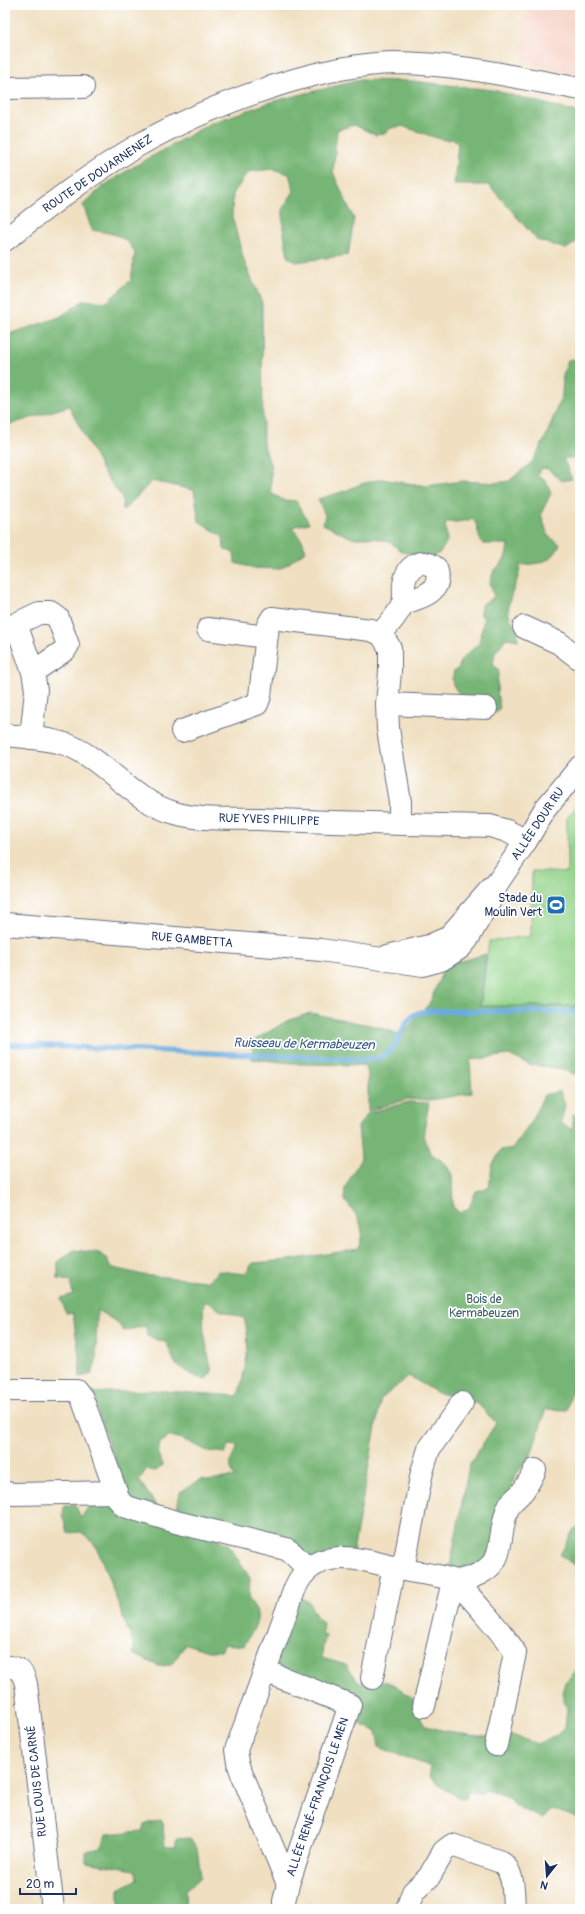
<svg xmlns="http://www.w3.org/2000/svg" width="585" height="1914" font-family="Pangolin,sans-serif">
	<rect width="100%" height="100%" fill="#fff"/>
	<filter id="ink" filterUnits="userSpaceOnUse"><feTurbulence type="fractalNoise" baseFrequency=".025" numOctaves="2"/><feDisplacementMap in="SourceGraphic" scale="8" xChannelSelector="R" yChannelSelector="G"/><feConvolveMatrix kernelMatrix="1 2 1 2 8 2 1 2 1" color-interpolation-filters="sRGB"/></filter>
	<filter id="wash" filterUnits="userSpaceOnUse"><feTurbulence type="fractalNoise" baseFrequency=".012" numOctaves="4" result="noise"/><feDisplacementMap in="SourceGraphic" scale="16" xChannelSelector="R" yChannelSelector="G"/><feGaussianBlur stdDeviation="0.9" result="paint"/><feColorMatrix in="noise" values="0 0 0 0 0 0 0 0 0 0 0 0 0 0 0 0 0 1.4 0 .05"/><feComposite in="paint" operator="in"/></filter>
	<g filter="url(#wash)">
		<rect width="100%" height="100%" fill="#f0e0c1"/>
		<polygon fill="#f6d2c5" points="526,5 580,5 580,77 522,60"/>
		<polygon fill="#93d389" stroke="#578174" points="580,803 580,1006 480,1007 489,941 531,936 532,871 567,873 567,818"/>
		<g fill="#76b575" stroke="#48726a">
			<path d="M360,80L412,81L493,90L580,113V240L566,249L537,240L489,185H454L458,144L453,139L445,140L434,137L402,126L391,128L386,133L376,135L354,125L337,130L333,172L354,219L348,255L296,262L288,257L283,228V208L294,191L289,174L272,169L248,172L233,194L232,216L244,261L262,303L263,443L271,467V493L283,500L296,501L309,523L291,527L302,540L306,551C297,556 286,567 278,569L254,568L235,563L234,553L224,549L223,537L199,521L194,490L152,481L123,511L122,497L103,472L69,406L5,426V338L12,333L60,317L84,300L107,302L131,280L135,252C123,233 113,234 92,230L83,205L102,187L128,170L211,123L274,101Z"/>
			<path d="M580,358V458H563L572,479L561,481L548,469L542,468L537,476L546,481L551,493L541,514L548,536L560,544C553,563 538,564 520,565C520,587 496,608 517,627L518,640L506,638L495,653L493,664L499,671C496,684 497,696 500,708L495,713C481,706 455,699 452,680C452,678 454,673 454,671L459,668L460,661L479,643L484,619L481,615V605L494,597L490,582L494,570C504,564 507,556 508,544H483C477,537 479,526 473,519L458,522H445L447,541L440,553L431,557L402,552L390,542L375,538H352L323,524L325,515L318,499L345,491L361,484L382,479L426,486L463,481L496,483L509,481L532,462L545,439L562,395L563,375L568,360Z"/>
			<polygon points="486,954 480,1006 580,1006 580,1076 558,1068 530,1065 509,1055 470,1060 472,1093 430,1100 408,1099 368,1111 368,1073 364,1065 301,1064 252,1059 253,1041 287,1021 310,1013 379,1027 402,1035 413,1021 429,1004 445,966"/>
			<path d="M560,1091L565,1104L561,1123L573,1130L572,1116L580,1112V1368L576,1374L567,1410L546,1409L531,1455L515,1476L492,1552L477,1570H461L450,1566L469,1466L496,1423L478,1404L436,1392L409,1376L381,1399L353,1552L306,1560L177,1510L180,1492L202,1479C214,1484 223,1475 235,1478C227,1463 231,1461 238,1446L229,1445L225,1453L207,1451L182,1439L171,1436L160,1443L158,1455L163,1465L156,1471L146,1470L139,1480L160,1511L228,1544L250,1578L249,1600C266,1617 253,1628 244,1646L225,1644L221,1651H208L186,1644L171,1665L158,1666L133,1654L134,1646L99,1553L91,1540L81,1532L67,1533L63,1516L64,1506L75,1504L81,1518L94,1498L120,1478L91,1393L151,1390L238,1396C245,1370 252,1345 244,1318L219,1310L211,1303L204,1302C201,1327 207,1348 212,1372L206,1379L196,1377L175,1364L167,1343L147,1336L146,1326L123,1331L118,1323L97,1310L96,1360L92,1374L80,1377L79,1355L73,1314L66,1313L61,1298L73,1294L70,1281L58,1279V1262L74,1250L99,1253L107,1258L110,1267L143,1275L207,1281L219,1271L245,1274L253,1263L289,1260L358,1249C367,1224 358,1218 344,1199L345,1188L361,1158L358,1127L368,1113L409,1102L429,1103L423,1136L430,1153L445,1163L452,1175L453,1207L460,1213L469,1208L476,1191L489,1188L492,1165L501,1150L513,1148L532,1120L544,1095Z"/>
			<polygon points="579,1526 580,1526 580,1569 560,1555 574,1529"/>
			<path d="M297,1596L309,1602L316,1616L323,1623L322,1633L326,1635L323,1646L322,1658L346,1665L360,1683C390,1674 400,1689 421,1706L420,1716L426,1726L454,1733L479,1736L509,1734L537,1744L560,1733L565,1728L567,1709L562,1693L565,1682L580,1667V1819L552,1809L543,1819L515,1806L507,1796L485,1790L480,1794L469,1791L466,1798L462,1799L438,1785L429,1777L431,1767L379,1747L376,1731L359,1724L354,1731H346L340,1710L291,1686L275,1659Z"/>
			<polygon points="161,1820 163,1826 165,1846 175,1846 177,1839 190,1838 197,1848 201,1877 186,1891 185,1909 119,1909 119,1889 138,1879 135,1870 86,1862 86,1851 101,1848 106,1834 142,1831 146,1824"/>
		</g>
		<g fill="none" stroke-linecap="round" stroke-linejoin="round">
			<path stroke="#6aacdf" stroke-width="5.5" d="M5,1044L373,1060C403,1053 397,1022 418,1013C423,1011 431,1011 437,1011L580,1012"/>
		</g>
	</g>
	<g filter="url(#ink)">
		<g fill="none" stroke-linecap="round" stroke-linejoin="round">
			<defs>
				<g id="minor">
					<polyline points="5,88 83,87"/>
					<polyline points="524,627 559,643 580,659"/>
					<polyline points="208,629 266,637"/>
					<path d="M381,634C388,625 399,614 403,603C405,598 403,590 404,585C406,567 420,556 436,568C444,592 421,598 403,603"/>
					<polyline points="387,704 486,708"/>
					<polyline points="182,731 257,704 260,696 268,625 272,618 371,630 381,634 390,648 390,672 387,704 388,729 400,802 400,823"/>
					<path d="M5,735C25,737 48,738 68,745C107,761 132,801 175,813C202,821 231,818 259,819C336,823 413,824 490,826L507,831L526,841"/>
					<polyline points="31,738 36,690 33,672 65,650 68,645 58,618 51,613 39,613 16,624 33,672"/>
					<polyline points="5,924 321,950 423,965 441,960 460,948 467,940 493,894 498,882"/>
					<polyline points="388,956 429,946 447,938 454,931 489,891 498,882 526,841 545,809 580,767"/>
					<polyline points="5,1390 76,1390 82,1398 119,1500 124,1506 176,1522 286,1549 292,1553 302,1563"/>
					<polyline points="5,1493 14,1494 116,1492"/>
					<polyline points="403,1569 422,1472 429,1449 462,1403"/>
					<path d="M5,1667C18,1666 23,1671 26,1684L53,1909"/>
					<polyline points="265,1671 350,1705 288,1884 284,1901 284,1909"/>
					<polyline points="372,1678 394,1567"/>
					<path d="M424,1706L453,1581C470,1580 493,1571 498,1553C502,1539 502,1522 508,1508C511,1501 518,1497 522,1492C528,1485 531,1478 535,1470"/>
					<path d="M288,1884L242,1774L238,1762L236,1750L295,1588C316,1540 369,1562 409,1571C419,1573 446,1576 454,1581C461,1585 513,1645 515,1653L496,1745"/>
					<path d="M407,1909L413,1892L429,1877L444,1851L452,1845L501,1862C515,1872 513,1894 514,1909"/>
				</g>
				<path id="major" d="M5,240C47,207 91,173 137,146C184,119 233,99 284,83C320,72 357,64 394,63C457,63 519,78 580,89"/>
			</defs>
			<use href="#minor" stroke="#666d81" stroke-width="24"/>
			<use href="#major" stroke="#666d81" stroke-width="24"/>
			<use href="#minor" stroke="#fff" stroke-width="22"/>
			<use href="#major" stroke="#fff" stroke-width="22"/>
		</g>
	</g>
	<defs>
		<symbol id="stadium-square" viewBox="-11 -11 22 22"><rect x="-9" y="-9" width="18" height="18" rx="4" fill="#1f6fb2" stroke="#fff"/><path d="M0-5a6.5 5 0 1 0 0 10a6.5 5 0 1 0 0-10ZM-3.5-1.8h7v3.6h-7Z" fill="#fff"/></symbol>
	</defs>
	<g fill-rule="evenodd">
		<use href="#stadium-square" x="545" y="894" width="22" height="22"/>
	</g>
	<g text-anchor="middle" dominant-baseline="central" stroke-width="3.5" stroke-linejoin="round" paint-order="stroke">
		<g font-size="12" fill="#1b2f5e" stroke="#fff">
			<text transform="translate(98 174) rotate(-34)">ROUTE DE DOUARNENEZ</text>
			<text transform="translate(269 820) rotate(2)">RUE YVES PHILIPPE</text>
			<text transform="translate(538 824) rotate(-56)">ALLÉE DOUR RU</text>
			<text transform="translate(192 940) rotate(5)">RUE GAMBETTA</text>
			<text transform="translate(37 1781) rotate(-96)">RUE LOUIS DE CARNÉ</text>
			<text transform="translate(318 1797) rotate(-71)">ALLÉE RENÉ-FRANÇOIS LE MEN</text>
		</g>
		<g font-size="12" fill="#1b2f5e" stroke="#fff" text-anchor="end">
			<text x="542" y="898">Stade du<tspan x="542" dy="14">Moulin Vert</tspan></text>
		</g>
		<g font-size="12" fill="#3f606b" stroke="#fff">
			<text x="484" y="1299">Bois de<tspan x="484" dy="14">Kermabeuzen</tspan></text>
		</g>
		<g font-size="13" font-style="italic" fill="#375b8b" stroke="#fff">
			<text transform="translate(304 1044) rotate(1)">Ruisseau de Kermabeuzen</text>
		</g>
	</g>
	<rect width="585" height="1914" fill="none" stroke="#fff" stroke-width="20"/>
	<g transform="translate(547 1876) rotate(197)" stroke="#ffffff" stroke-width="3" paint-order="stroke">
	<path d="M0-3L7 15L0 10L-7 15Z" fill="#1b2f5e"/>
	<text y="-6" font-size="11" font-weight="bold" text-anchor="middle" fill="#1b2f5e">N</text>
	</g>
	<path d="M20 1888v6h56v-6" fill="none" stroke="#1b2f5e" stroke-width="2"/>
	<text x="26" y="1888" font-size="12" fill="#1b2f5e" stroke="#ffffff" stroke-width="3" paint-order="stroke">20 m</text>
</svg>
